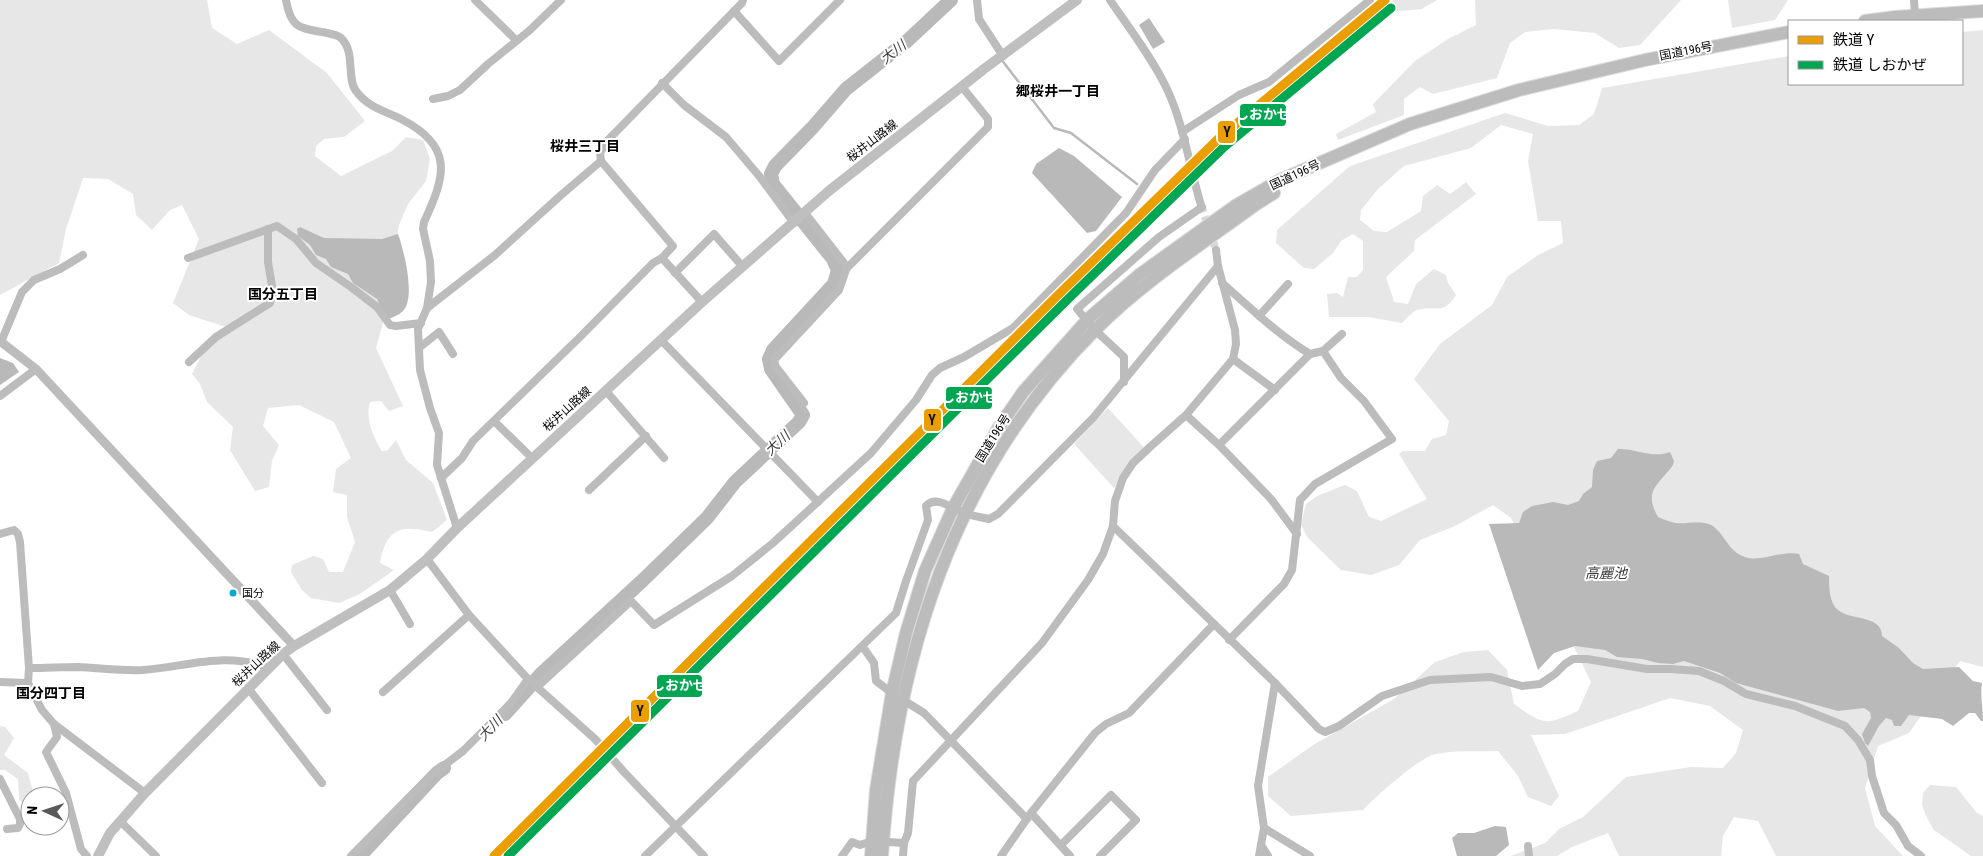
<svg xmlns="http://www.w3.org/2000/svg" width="1983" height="856" font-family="'Roboto Condensed','Noto Sans JP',sans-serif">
	<rect width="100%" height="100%" fill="#fff"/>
	<g fill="#e7e7e7">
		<path d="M0,0H207L212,28L237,44L269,30L327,73L365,121L344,137L324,139L316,146L315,156L341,176L392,151L406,137L423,140L430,159L426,181L408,204L399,225L383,323L376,348L403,406L389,411L381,401L370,402C365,417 373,438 382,451L388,450L396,440L406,460L433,483L447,520L432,532C400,524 386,529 380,563L394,570L360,594L339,603L311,598L302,590L291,572L292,565L313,556L323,559L329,572H343L355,542L347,517V495L333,492L336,469L351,458L334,422L299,405L268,408L263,426L279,445L272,461L269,487L255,491L230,450L233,427L207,402L200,384L192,374L201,356L226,327L189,315L173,303L199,239L182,205L170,210L152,230L136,215L133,194L108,179L83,178L66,229L59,263L0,295Z"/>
		<polygon points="1394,0 1437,0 1422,9 1390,12 1386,6"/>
		<polygon points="1475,0 1681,0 1640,45 1619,48 1595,33 1554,29 1525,32 1510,43 1497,78 1433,94 1420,87 1404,99 1404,115 1338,140 1336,134 1376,112 1373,104 1415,61 1448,39 1476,25"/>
		<polygon points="1728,0 1788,0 1775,20 1732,28"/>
		<path d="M1983,30V667L1960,661L1909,733L1878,746L1865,788L1875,826L1903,856H1776L1758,821L1734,817L1723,836L1721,856H1619L1608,833L1572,847L1557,856H1511L1545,843L1559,829L1583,817L1626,777L1691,767L1723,768L1736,753L1743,730L1710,706L1670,698L1565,734L1531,735L1559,796L1551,806L1528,797L1518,776L1498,751C1478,752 1456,750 1436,754C1421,756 1374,798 1363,810L1291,816L1268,796V777L1313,745L1394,699L1435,662L1464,652L1488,650L1507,670L1514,704C1544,725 1545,726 1578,711L1591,682L1511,518L1493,505L1455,526L1420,540L1399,565L1371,575L1341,570L1307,537L1301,524L1306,504L1317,496L1345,485L1357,491L1369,517L1381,521L1427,499L1399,454L1403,451H1425L1432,439L1446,435L1449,421L1414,379L1440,344L1492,305L1507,277L1538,255L1563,243L1561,221H1538L1528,161L1533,134L1501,125L1471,148L1404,166L1378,189L1361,210L1360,220L1374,231L1387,232L1421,211L1423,196L1437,185L1450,194L1466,182L1476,194L1415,240L1414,251L1386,277L1394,302L1408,304L1416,284L1434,269L1446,275L1448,283L1456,295C1443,316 1436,305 1417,310C1412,312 1406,319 1402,323L1368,317H1329L1327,294L1337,293L1343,297L1348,277H1357L1363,270V241L1353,234L1341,241L1333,253L1314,269L1304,268L1276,243L1277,230L1350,166L1505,113L1548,126L1579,125L1594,114L1602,88L1789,56V84H1962V32Z"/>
		<polygon points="1108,408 1148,452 1123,475 1114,488 1074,444"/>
		<polygon points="0,726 5,727 14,738 4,755 28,773 34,796 30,796 30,802 25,804 19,800 18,779 5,770 0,770"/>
		<polygon points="1930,785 1956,787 1977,813 1983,816 1983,856 1971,856 1934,830 1926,816 1922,805 1923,793"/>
	</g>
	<g fill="#b9b9b9">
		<polygon points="1149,18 1165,42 1153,49 1139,25"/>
		<polygon points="1059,148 1074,156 1122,197 1096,231 1087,233 1032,173 1036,164"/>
		<path d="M300,227L324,238L382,239L398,234C404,250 416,298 403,311C399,315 393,317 389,319L384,314L377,299L353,283L348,274L331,267L326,259L316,255L310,245L298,236L297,229Z"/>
		<polygon points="0,358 13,363 19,372 0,385"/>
		<path d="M1618,449C1635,448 1653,459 1670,452L1674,461L1673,465C1658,486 1643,490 1658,517C1663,519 1670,522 1676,523C1687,524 1701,520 1711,525C1725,533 1727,551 1745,557C1761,563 1780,550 1799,554L1803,564L1829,576C1829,586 1829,598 1835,607C1846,622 1882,613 1882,636L1899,648L1913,663L1923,669L1959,667L1973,681L1982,683C1980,696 1983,708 1983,721H1981L1975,713H1969L1953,726L1942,719L1909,715L1901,726H1894L1892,720L1886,718L1879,726L1868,746L1865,743L1862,734L1871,718L1870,712L1864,708L1838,711L1736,683L1720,673L1684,661L1673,664L1658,663L1642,659L1617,657L1605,650L1575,646L1554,653L1538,670L1489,524L1519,523L1523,512L1532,506L1553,502L1568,505L1579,501L1583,494L1592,487L1593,470L1597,461L1611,458Z"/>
		<polygon points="1495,826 1506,827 1509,845 1496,856 1457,856 1452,838 1458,833 1474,833"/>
	</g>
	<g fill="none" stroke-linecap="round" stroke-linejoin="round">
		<polyline stroke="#b9b9b9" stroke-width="2.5" points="1001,59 1054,128 1071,133 1137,184"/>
		<g stroke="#b9b9b9" stroke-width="14">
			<polyline points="505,714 541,674 642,581 707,518 735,482 799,422 803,415 771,369 769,359 773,350 834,284 838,270 833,259 773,184 771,174 775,166 813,127 846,89 907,41 951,0"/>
			<polyline points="360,856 437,773 444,768"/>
		</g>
		<polyline stroke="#d9d9d9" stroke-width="8" stroke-dasharray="8 4" stroke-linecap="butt" points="1201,205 1216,250"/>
		<defs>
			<g id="trunk">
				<polyline points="1865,21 1895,17 1983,11"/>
				<polyline points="871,856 876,790 892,693 906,633 925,571 953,508 999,427 1023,392 1089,318 1139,275 1235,206 1280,180 1410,124 1519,90 1645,60 1789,32"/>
				<path d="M882,856C895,658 953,471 1097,328C1144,281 1202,244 1255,205L1274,193"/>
			</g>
		</defs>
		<use href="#trunk" stroke="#dbdbdb" stroke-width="14"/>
		<g stroke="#bcbcbc" stroke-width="8">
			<path d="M286,0C291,30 301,28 327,33C332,34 338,35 341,38C356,52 346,78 356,91C369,108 383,110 401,119C454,146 446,175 424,222L423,229L430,261L431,282L427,308L418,329L420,370L430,408L439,433L437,465L457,528"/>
			<polyline points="475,0 516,40"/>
			<polyline points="977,0 979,19 1003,56"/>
			<path d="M1110,0C1129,28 1151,56 1166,87C1184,124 1189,166 1201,205"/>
			<polyline points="1914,0 1915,15"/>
			<polyline points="734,11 779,61 840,0"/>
			<polyline points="662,83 684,105 726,137 760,177 794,223"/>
			<polyline points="433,99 448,96 460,90 488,64 530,30 561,0"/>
			<polyline points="1182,132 1239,95 1269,82 1370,0"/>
			<polyline points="188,258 277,226 296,239 316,263 351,287 377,307 390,325 396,326 421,323"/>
			<polyline points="846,269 988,127 988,119 963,88"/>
			<polyline points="675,273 714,234 743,267"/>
			<path d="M1222,283C1251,308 1278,335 1310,354L1323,351L1341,378L1364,401L1392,439L1315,484L1300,500L1292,570L1284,584L1229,640"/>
			<polyline points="702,302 662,258 673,246 601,161 600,153 607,141 742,3 743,0"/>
			<polyline points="427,308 495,255 560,196 601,161"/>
			<polyline points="1259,316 1288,284"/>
			<polyline points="661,340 818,502"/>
			<polyline points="1,342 22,292 34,280 60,269 83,255"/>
			<polyline points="419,348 439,332 453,354"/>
			<polyline points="1323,351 1342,334"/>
			<polyline points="1233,359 1275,390"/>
			<polyline points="189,362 216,337 270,303 273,292 268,262 268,229"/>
			<polyline points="1124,382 1124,357 1095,330 1077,309 1159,237 1202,207"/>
			<polyline points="606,391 664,458"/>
			<polyline points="0,396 36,369"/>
			<polyline points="804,403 776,367 774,360 839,290 846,270 844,263 805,213"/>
			<polyline points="1186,415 1219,445 1310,354"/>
			<polyline points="495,422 532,458"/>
			<polyline points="1219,445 1271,499 1297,534"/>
			<polyline points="441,478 462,458 473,441 580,337 653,263 662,258"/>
			<polyline points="589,490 646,436"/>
			<polyline points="1113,526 1275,683 1319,729 1325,732 1339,726 1382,696 1430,680 1491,677 1522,686 1540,684 1555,674 1565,664 1573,659 1587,659 1647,669 1671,669 1699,671 1724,681 1746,694 1795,706 1845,726 1858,740 1870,760 1872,776 1884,813 1896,825 1908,846 1921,856"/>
			<polyline points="0,534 14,530 18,534 20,542 29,668 28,683 42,710 54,724 145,793"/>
			<polyline points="427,559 469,615 528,679 595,739 624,772 704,856"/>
			<polyline points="390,590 410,624"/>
			<polyline points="863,647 874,663 876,681 892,693 924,713 1027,819"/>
			<polyline points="283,654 327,710"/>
			<path d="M29,668C45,668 62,667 78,667C100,668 122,671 143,670C185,667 227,651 268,668"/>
			<polyline points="0,682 28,683"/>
			<polyline points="537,687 631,601 654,625 732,576 773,543 871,453 916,400 932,375 940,368 964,357 1013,328 1126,213 1155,170 1185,139"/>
			<polyline points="248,688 322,783"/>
			<polyline points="383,692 469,615"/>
			<polyline points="54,724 57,737 46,752 66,793 81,849 87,856"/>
			<polyline points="0,779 20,819 20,824 18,828 7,829"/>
			<polyline points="1031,813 1070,856"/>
			<polyline points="120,821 156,856"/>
			<polyline points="1264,828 1310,856"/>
			<polyline points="904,843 908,833 913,781 1042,643 1088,580 1103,554 1113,526 1115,501 1123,478 1133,463 1150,447 1186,415 1233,359 1236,344 1235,330 1218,266 1216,250"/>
			<polyline points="1061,845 1111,795 1136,820 1100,856"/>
			<polyline points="1261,845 1268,856"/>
			<polyline points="1528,846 1529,856"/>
			<polyline points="351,856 429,777 463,751 511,703 528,679"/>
			<path d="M645,856L896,613L906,581L928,520L926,506C937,494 954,510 966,514C973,516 981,517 989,519L998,514L1093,418L1218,266"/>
			<polyline points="842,856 852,842 860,845 872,841 904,843 903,856"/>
			<polyline points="1001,856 1031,813 1095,733 1106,724 1129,713 1214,624"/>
			<polyline points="1259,856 1264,828 1258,786 1275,683"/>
		</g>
		<polyline stroke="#bcbcbc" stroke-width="9" points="0,341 36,369 294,646"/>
		<polyline stroke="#bfbfbf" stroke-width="10" points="98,856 110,833 145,793 283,654 294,646 390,590 427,559 457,528 702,302 830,190 984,69 1077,0"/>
		<use href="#trunk" stroke="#bcbcbc" stroke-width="12"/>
		<defs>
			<polyline id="rail-1" points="494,856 1057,296 1217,140 1385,0"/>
			<polyline id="rail-2" points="508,856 1064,303 1224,147 1391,8"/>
		</defs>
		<use href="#rail-1" stroke="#fff" stroke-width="12"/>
		<use href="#rail-2" stroke="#fff" stroke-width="12"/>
		<use href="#rail-1" stroke="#eb9e00" stroke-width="9"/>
		<use href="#rail-2" stroke="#00a651" stroke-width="9"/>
	</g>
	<circle fill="#00a9ce" stroke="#fff" stroke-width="2" cx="233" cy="593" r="4.5"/>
	<g text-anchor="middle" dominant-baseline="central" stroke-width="4" stroke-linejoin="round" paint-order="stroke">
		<g font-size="11" fill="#000" stroke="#fff" text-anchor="start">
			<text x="242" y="593">国分</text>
		</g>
		<g font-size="12" fill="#000" stroke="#fff">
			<text transform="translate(1686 51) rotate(-11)">国道196号</text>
			<text transform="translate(872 141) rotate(-38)">桜井山路線</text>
			<text transform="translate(1295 175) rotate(-25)">国道196号</text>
			<text transform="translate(567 409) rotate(-42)">桜井山路線</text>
			<text transform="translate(993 438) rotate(-58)">国道196号</text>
			<text transform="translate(256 664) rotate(-43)">桜井山路線</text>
		</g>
		<g font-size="14" font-style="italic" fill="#3c3c3c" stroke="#fff">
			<text transform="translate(893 52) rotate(-38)">大川</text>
			<text transform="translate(777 443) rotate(-43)">大川</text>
			<text x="1606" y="573">高麗池</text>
			<text transform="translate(490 728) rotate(-47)">大川</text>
		</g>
		<g font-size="14" font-weight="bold" fill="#000" stroke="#fff">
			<text x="1058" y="91">郷桜井一丁目</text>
			<text x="585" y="146">桜井三丁目</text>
			<text x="283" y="294">国分五丁目</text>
			<text x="51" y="693">国分四丁目</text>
		</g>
	</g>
	<g stroke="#fff" stroke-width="2">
		<rect x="1239" y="103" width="48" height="24" rx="5" fill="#00a651"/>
		<rect x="1217" y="120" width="19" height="24" rx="5" fill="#eb9e00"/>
		<rect x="945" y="386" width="48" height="24" rx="5" fill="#00a651"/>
		<rect x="923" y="408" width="19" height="24" rx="5" fill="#eb9e00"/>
		<rect x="656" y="674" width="47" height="24" rx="5" fill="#00a651"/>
		<rect x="630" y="699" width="20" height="24" rx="5" fill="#eb9e00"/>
	</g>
	<g font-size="14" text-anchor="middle" font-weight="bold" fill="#fff">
		<text x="1263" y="119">しおかぜ</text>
		<text x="969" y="402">しおかぜ</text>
		<text x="679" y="690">しおかぜ</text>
	</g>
	<g font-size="14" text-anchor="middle" font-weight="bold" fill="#111">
		<text x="1227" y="137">Y</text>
		<text x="932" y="425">Y</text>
		<text x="640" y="716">Y</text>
	</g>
	<rect x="1788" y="20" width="175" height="65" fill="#ffffff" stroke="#999999"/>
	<rect x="1798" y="36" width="25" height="8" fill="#eb9e00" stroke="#999999"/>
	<text x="1833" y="45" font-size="15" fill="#000000">鉄道 Y</text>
	<rect x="1798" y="61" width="25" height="8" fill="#00a651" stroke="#999999"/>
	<text x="1833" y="70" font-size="15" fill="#000000">鉄道 しおかぜ</text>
	<g transform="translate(45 811) rotate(273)"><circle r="24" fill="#ffffff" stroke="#999999"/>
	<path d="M0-4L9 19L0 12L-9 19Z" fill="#595959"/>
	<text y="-8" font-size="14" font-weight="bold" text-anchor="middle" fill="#000000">N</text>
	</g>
</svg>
